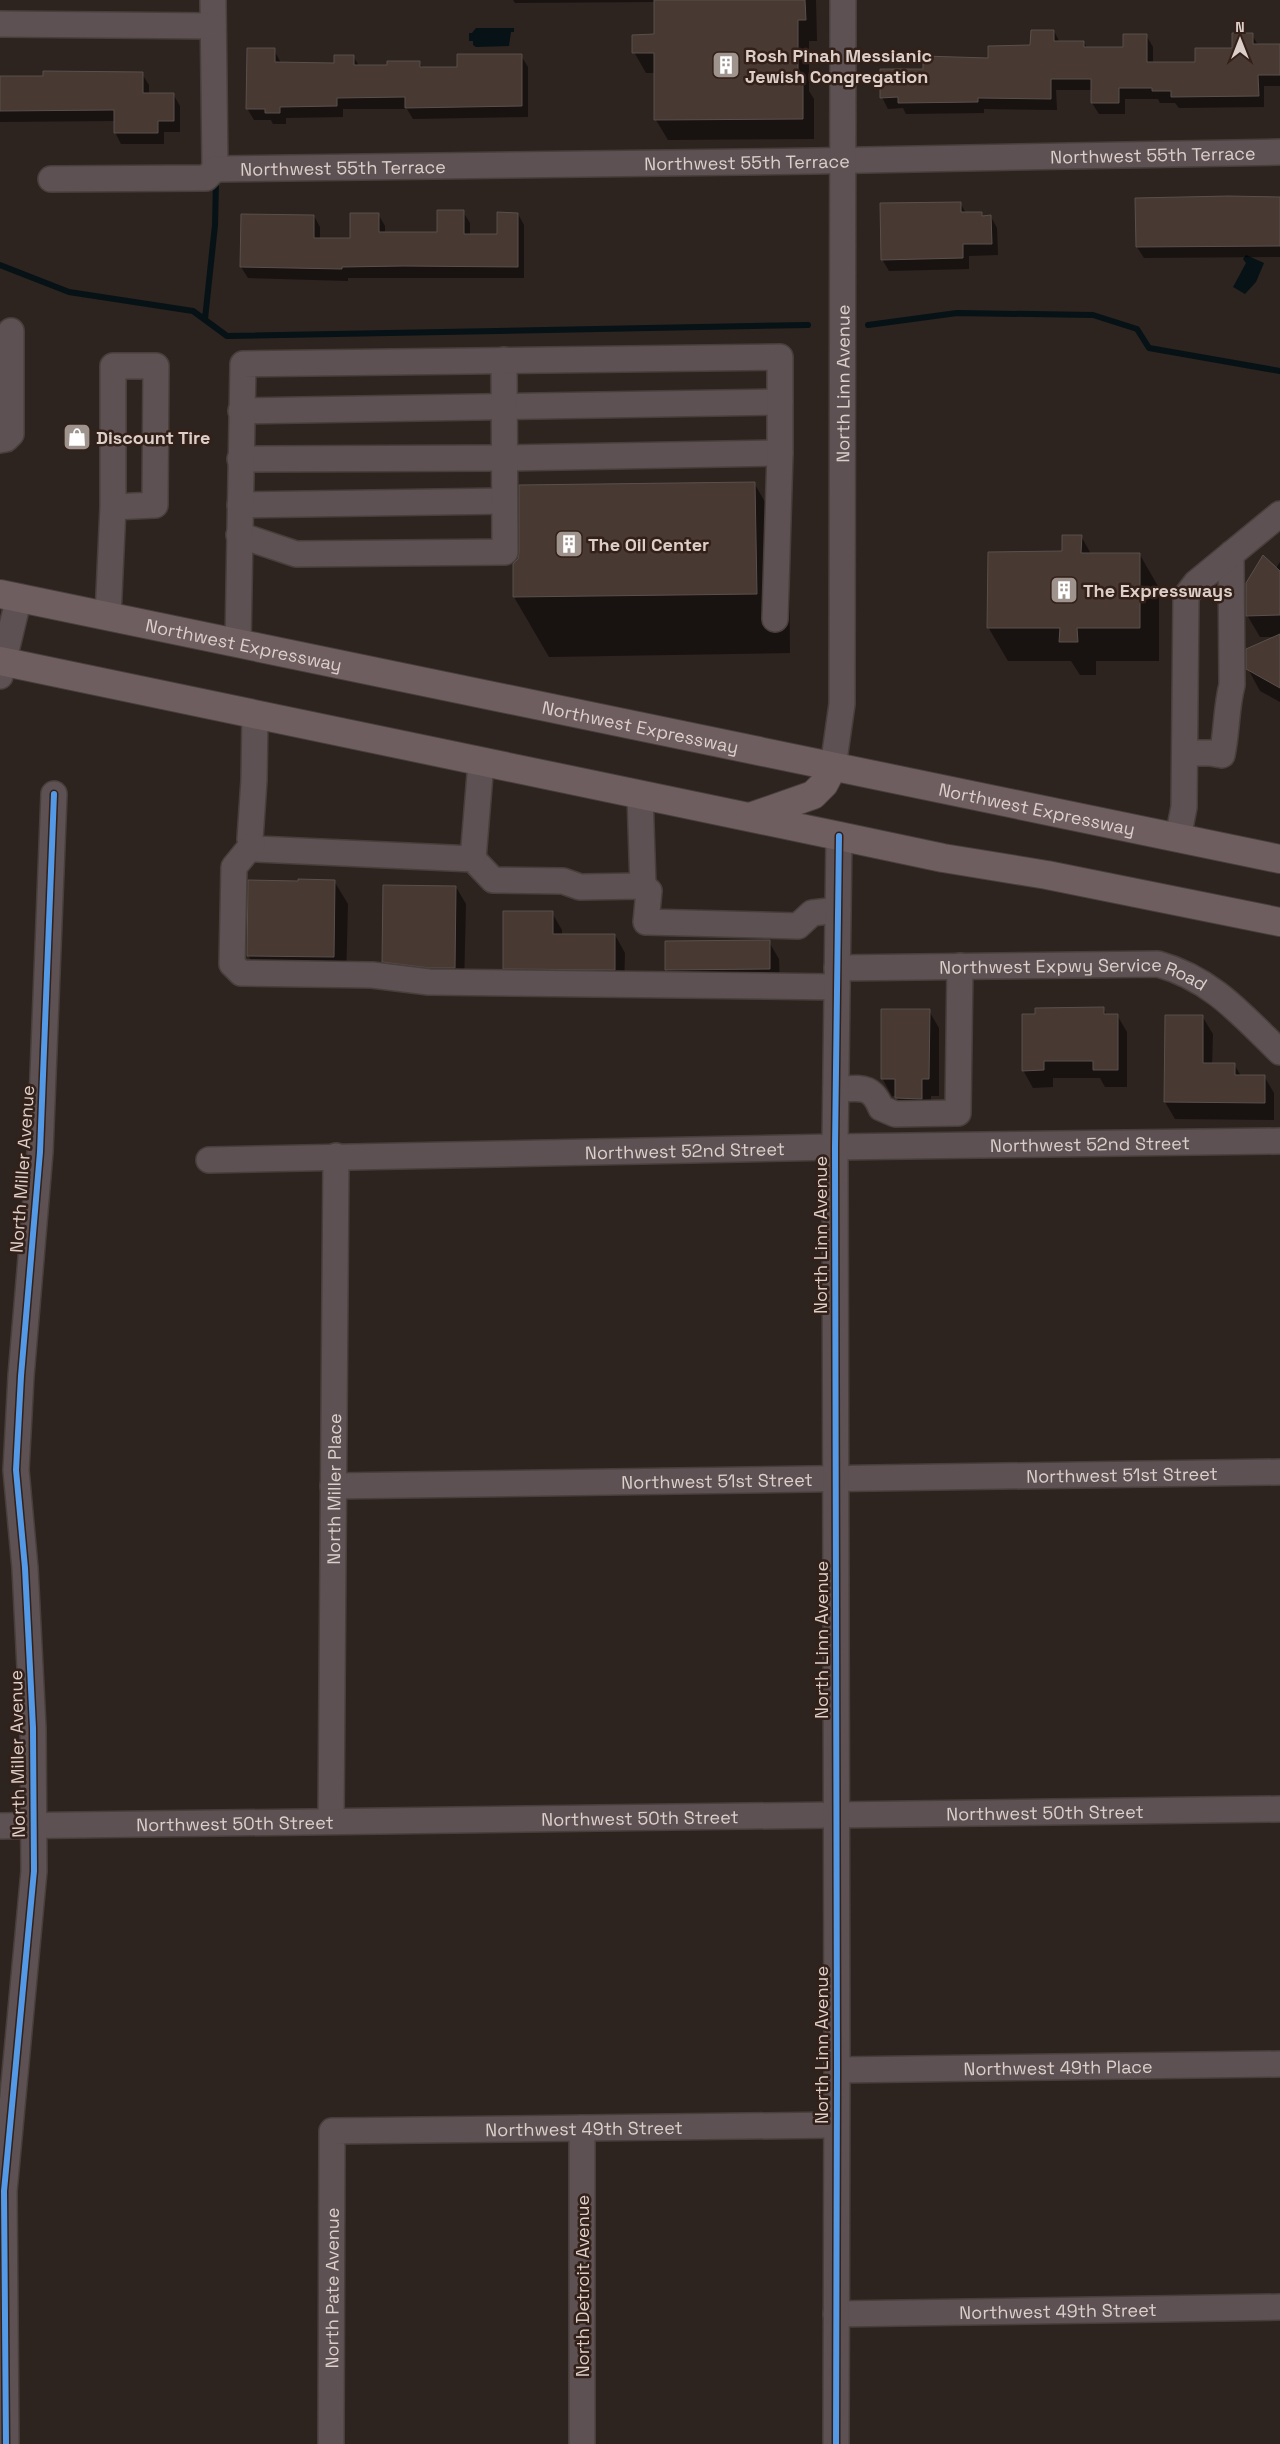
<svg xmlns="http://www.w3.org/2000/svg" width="1280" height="2444" font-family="'Space Grotesk',sans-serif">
	<rect width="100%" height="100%" fill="#2d231f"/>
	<g fill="#061216">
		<polygon points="476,28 514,28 514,32 511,32 509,46 476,47 473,45 473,41 469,41 469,33 472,33"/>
		<polygon points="1246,255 1264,263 1256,282 1245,294 1233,287 1246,263 1243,259"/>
	</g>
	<g fill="#0007">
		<polygon points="513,0 816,0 817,41 809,41 809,91 814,99 814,139 668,140 656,120 655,73 646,73 634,52 655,35 655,2 515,3"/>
		<polygon points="1054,31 1060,43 1084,42 1087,48 1124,48 1146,35 1153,47 1153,63 1196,63 1233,50 1252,35 1258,45 1280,45 1280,86 1264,86 1264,107 1179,108 1175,103 1160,103 1158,99 1125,99 1125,114 1099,114 1092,103 1092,90 1056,90 1057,110 984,109 984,113 906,114 903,108 888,109 882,97 924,70 989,60 1032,46"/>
		<polygon points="274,50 281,63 336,64 353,56 359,66 389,66 419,62 423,68 458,68 521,56 528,67 528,117 413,119 407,109 343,109 343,117 286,118 286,124 273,124 271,120 254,120 247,108"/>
		<polygon points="142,74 149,85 149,94 173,94 180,106 180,132 164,132 164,144 121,144 115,132 115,121 0,122 0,77"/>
		<polygon points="1280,199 1280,257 1144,258 1137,247"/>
		<polygon points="960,203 966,213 981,213 983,217 991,217 997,228 998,255 969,256 969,269 889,271 882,259"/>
		<polygon points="463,212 470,223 470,235 498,236 518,214 524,225 524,278 348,278 348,281 248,278 241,267 242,216 314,216 320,227 320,239 351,239 378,214 385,226 385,233 438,233"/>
		<polygon points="754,483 789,543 790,653 549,657 514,597"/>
		<polygon points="1081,536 1091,554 1140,555 1159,588 1159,661 1096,661 1096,675 1080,675 1071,661 1008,661 988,627"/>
		<polygon points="1280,562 1280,702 1260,691 1248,669 1277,637 1260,637 1247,615"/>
		<polygon points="334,881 348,904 346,980 261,978 248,955"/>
		<polygon points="456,887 466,904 464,985 394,979 384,961"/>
		<polygon points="552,913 562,930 562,935 615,935 625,953 624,987 514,986 504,968"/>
		<polygon points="769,942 779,959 780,986 677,988 667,970 666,943"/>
		<polygon points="1103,1008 1107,1015 1117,1015 1127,1032 1127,1087 1105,1087 1100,1078 1053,1078 1053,1087 1033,1088 1023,1070"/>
		<polygon points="929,1011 939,1028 939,1096 931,1096 931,1116 907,1116 896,1096 892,1096 882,1078"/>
		<polygon points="1202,1016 1213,1034 1212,1064 1234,1064 1241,1076 1264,1076 1274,1093 1274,1120 1175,1119 1165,1102"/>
	</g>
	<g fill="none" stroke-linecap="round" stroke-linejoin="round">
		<g stroke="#061216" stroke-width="6">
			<polyline points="0,265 69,292 193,311 227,336 808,325"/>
			<polyline points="205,319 215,225 216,182"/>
			<polyline points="868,325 957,313 1093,315 1137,329 1149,348 1280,371"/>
		</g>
	</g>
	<g fill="#493933" stroke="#59504c">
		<polygon points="654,0 805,0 806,20 798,20 798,77 803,77 803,119 654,120 654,53 632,53 632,35 654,34"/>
		<polygon points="1031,30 1054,30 1054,41 1084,41 1084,47 1123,47 1123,34 1147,34 1147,62 1195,62 1195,48 1232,48 1232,33 1253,33 1253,44 1280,44 1280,75 1258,75 1259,96 1171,97 1171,91 1152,91 1152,88 1119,88 1119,103 1091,103 1091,79 1051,79 1051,99 978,98 978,102 898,103 898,97 880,98 880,69 923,69 923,56 988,58 988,46 1030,45"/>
		<polygon points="247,48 275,48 275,62 334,63 334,55 354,55 354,65 387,65 387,61 420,61 420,67 457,67 457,54 522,54 522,106 405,108 405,97 337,98 337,106 280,107 280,113 265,113 265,109 246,109"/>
		<polygon points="43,71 143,72 143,93 174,93 174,121 158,121 158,133 114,133 114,110 0,111 0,76 43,76"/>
		<polygon points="1229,196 1280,197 1280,246 1136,247 1135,198"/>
		<polygon points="961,202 961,212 982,212 982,216 991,215 992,244 963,244 963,258 881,260 880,203"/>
		<polygon points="437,210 464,210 464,234 497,234 497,212 518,213 518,267 403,266 342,267 342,269 240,267 241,214 314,215 314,238 350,238 350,213 379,213 379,232 437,232"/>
		<polygon points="755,482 757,594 513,597 513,564 518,559 519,552 519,485"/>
		<polygon points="1062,535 1082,535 1081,553 1140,553 1140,628 1077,628 1078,642 1059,642 1060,628 987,628 988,552 1062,551"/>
		<polygon points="1263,555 1280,571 1280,615 1246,616 1246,583"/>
		<polygon points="1280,634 1280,688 1246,669 1246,649"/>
		<polygon points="298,879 335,880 334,957 247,956 248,880 298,881"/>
		<polygon points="383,885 456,886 455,968 430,968 382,962"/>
		<polygon points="503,911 553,911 553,934 615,934 615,970 503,969"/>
		<polygon points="770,940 770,969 665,970 665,941"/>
		<polygon points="1104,1007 1104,1014 1118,1014 1118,1070 1093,1070 1093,1061 1044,1061 1044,1070 1022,1071 1022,1014 1035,1014 1035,1008"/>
		<polygon points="881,1009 930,1009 929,1079 922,1079 922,1099 895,1098 895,1079 881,1079"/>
		<polygon points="1165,1015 1203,1015 1203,1063 1235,1063 1235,1075 1265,1075 1265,1103 1164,1102"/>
	</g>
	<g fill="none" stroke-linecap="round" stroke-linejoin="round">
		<defs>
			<g id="minor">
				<polyline points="213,0 215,169"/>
				<polyline points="0,24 213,26"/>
				<path id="s1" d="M215,169L814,161L1280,152"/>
				<polyline points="51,179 206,178 215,169"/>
				<polyline points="241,411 780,402"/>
				<polyline points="0,440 6,439 11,434 11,331"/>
				<polyline points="240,459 505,458 780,453"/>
				<polyline points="240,505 504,501"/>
				<polyline points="239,535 296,554 505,552 504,360"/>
				<polyline points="108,616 113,507 113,366 156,366 155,505 113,507"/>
				<polyline points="238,644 243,364 780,357 780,453 775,619"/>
				<polyline points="0,676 19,597"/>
				<polyline points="255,715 254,780 250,839 252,845 257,849 473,859 493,880 563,881 580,887 643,886 649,891 646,922 798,926 812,913 838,910"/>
				<path d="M1185,753H1210L1222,755C1227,732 1226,708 1232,685L1231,554"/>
				<path id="s2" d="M833,767L842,704L843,0"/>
				<polyline points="640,795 643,886"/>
				<polyline points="1178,838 1184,807 1186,596 1196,583 1280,514"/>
				<polyline points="252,845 234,867 232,964 241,973 372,975 429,982 837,987"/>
				<polyline points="473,859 481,762"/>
				<path id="s3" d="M837,968L1158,964C1212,979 1242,1015 1280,1052"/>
				<path d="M836,1089C859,1089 871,1083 881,1108L895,1114L958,1113L960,966"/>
				<path id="s4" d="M209,1160L835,1147L1280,1141"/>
				<path id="s5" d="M333,1486L1280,1472"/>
				<path id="s6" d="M331,1821L336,1156"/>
				<path id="s7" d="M0,1826L1280,1809"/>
				<path id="s8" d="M837,2070L1280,2064"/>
				<polyline points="582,2128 582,2444"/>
				<path id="s9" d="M836,2314L1280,2307"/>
				<polyline points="6,2444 4,2191 34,1871 33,1728 25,1568 16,1470 21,1376 40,1152 54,794"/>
				<path id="s10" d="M331,2444L332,2131L836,2125"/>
				<polyline points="836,2444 837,2070 835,1147 839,836"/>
			</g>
			<g id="highway">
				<path id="s11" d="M0,594L1280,859"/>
				<polyline points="0,661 839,836 943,858 1047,875 1280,922"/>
				<polyline points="750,817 813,795 824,784 833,767"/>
			</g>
		</defs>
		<use href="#minor" stroke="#483f3b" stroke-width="28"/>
		<use href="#highway" stroke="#483f3b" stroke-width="30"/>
		<use href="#minor" stroke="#5d5153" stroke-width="25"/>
		<use href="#highway" stroke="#6f5e60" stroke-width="28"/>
		<defs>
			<g id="cycleway">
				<polyline points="6,2444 4,2191 34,1871 33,1728 25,1568 16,1470 21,1376 40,1152 54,794"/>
				<polyline points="836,2444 837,2070 835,1147 839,836"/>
			</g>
		</defs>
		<use href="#cycleway" stroke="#332019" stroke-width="9"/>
		<use href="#cycleway" stroke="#5399e6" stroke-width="6"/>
	</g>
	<defs>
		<symbol id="building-square" viewBox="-11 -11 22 22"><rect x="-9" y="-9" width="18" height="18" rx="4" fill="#9f938e" stroke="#332019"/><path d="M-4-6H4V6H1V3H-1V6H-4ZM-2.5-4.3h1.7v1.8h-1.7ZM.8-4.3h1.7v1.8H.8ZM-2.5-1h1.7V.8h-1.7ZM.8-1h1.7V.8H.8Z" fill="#fff"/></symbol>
		<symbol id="shop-square" viewBox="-11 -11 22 22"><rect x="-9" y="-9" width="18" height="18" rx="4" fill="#9f938e" stroke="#332019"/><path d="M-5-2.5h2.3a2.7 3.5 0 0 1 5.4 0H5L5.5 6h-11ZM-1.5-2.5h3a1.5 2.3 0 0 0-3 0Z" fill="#fff"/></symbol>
	</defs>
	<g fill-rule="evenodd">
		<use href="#building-square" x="710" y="49" width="32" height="32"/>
		<use href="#shop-square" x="61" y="421" width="32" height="32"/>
		<use href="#building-square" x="553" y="528" width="32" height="32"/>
		<use href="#building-square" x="1048" y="574" width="32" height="32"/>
	</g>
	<g text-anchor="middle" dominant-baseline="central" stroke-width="5" stroke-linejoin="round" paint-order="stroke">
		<g font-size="18" font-weight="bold" fill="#dccfca" stroke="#332019" text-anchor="start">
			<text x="745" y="55">Rosh Pinah Messianic<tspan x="745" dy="21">Jewish Congregation</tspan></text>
			<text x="96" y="437">Discount Tire</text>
			<text x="588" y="544">The Oil Center</text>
			<text x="1083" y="590">The Expressways</text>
		</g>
		<g font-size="18" fill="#dccfca" stroke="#332019">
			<text stroke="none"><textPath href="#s1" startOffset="938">Northwest 55th Terrace</textPath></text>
			<text stroke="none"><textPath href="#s1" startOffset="532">Northwest 55th Terrace</textPath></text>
			<text stroke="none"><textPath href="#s1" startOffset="128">Northwest 55th Terrace</textPath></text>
			<text stroke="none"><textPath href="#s2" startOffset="384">North Linn Avenue</textPath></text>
			<text stroke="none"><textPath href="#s11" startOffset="249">Northwest Expressway</textPath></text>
			<text stroke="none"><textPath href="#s11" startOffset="654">Northwest Expressway</textPath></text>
			<text stroke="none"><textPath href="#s11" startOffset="1059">Northwest Expressway</textPath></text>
			<text stroke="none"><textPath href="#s3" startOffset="238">Northwest Expwy Service Road</textPath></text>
			<text stroke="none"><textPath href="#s4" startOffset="881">Northwest 52nd Street</textPath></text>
			<text stroke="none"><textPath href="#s4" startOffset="476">Northwest 52nd Street</textPath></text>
			<text transform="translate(22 1169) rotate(-86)">North Miller Avenue</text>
			<text transform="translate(820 1235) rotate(-90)">North Linn Avenue</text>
			<text stroke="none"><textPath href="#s5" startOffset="789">Northwest 51st Street</textPath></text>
			<text stroke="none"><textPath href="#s5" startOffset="384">Northwest 51st Street</textPath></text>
			<text stroke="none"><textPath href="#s6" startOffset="332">North Miller Place</textPath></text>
			<text transform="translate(821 1640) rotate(-90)">North Linn Avenue</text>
			<text transform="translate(17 1754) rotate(-91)">North Miller Avenue</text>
			<text stroke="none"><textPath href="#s7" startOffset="1045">Northwest 50th Street</textPath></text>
			<text stroke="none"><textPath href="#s7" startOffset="640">Northwest 50th Street</textPath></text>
			<text stroke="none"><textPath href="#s7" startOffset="235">Northwest 50th Street</textPath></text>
			<text transform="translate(821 2045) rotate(-90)">North Linn Avenue</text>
			<text stroke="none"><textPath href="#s8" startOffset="221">Northwest 49th Place</textPath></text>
			<text stroke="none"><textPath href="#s10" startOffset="565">Northwest 49th Street</textPath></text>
			<text transform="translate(582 2286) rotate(-90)">North Detroit Avenue</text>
			<text stroke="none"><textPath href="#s10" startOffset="156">North Pate Avenue</textPath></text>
			<text stroke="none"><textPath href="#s9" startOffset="222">Northwest 49th Street</textPath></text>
		</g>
	</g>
	<g transform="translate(1240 40)" stroke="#332019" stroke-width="4" paint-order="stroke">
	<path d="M0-4L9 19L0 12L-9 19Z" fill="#dccfca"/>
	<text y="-8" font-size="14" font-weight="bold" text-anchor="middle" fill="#dccfca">N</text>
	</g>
</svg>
